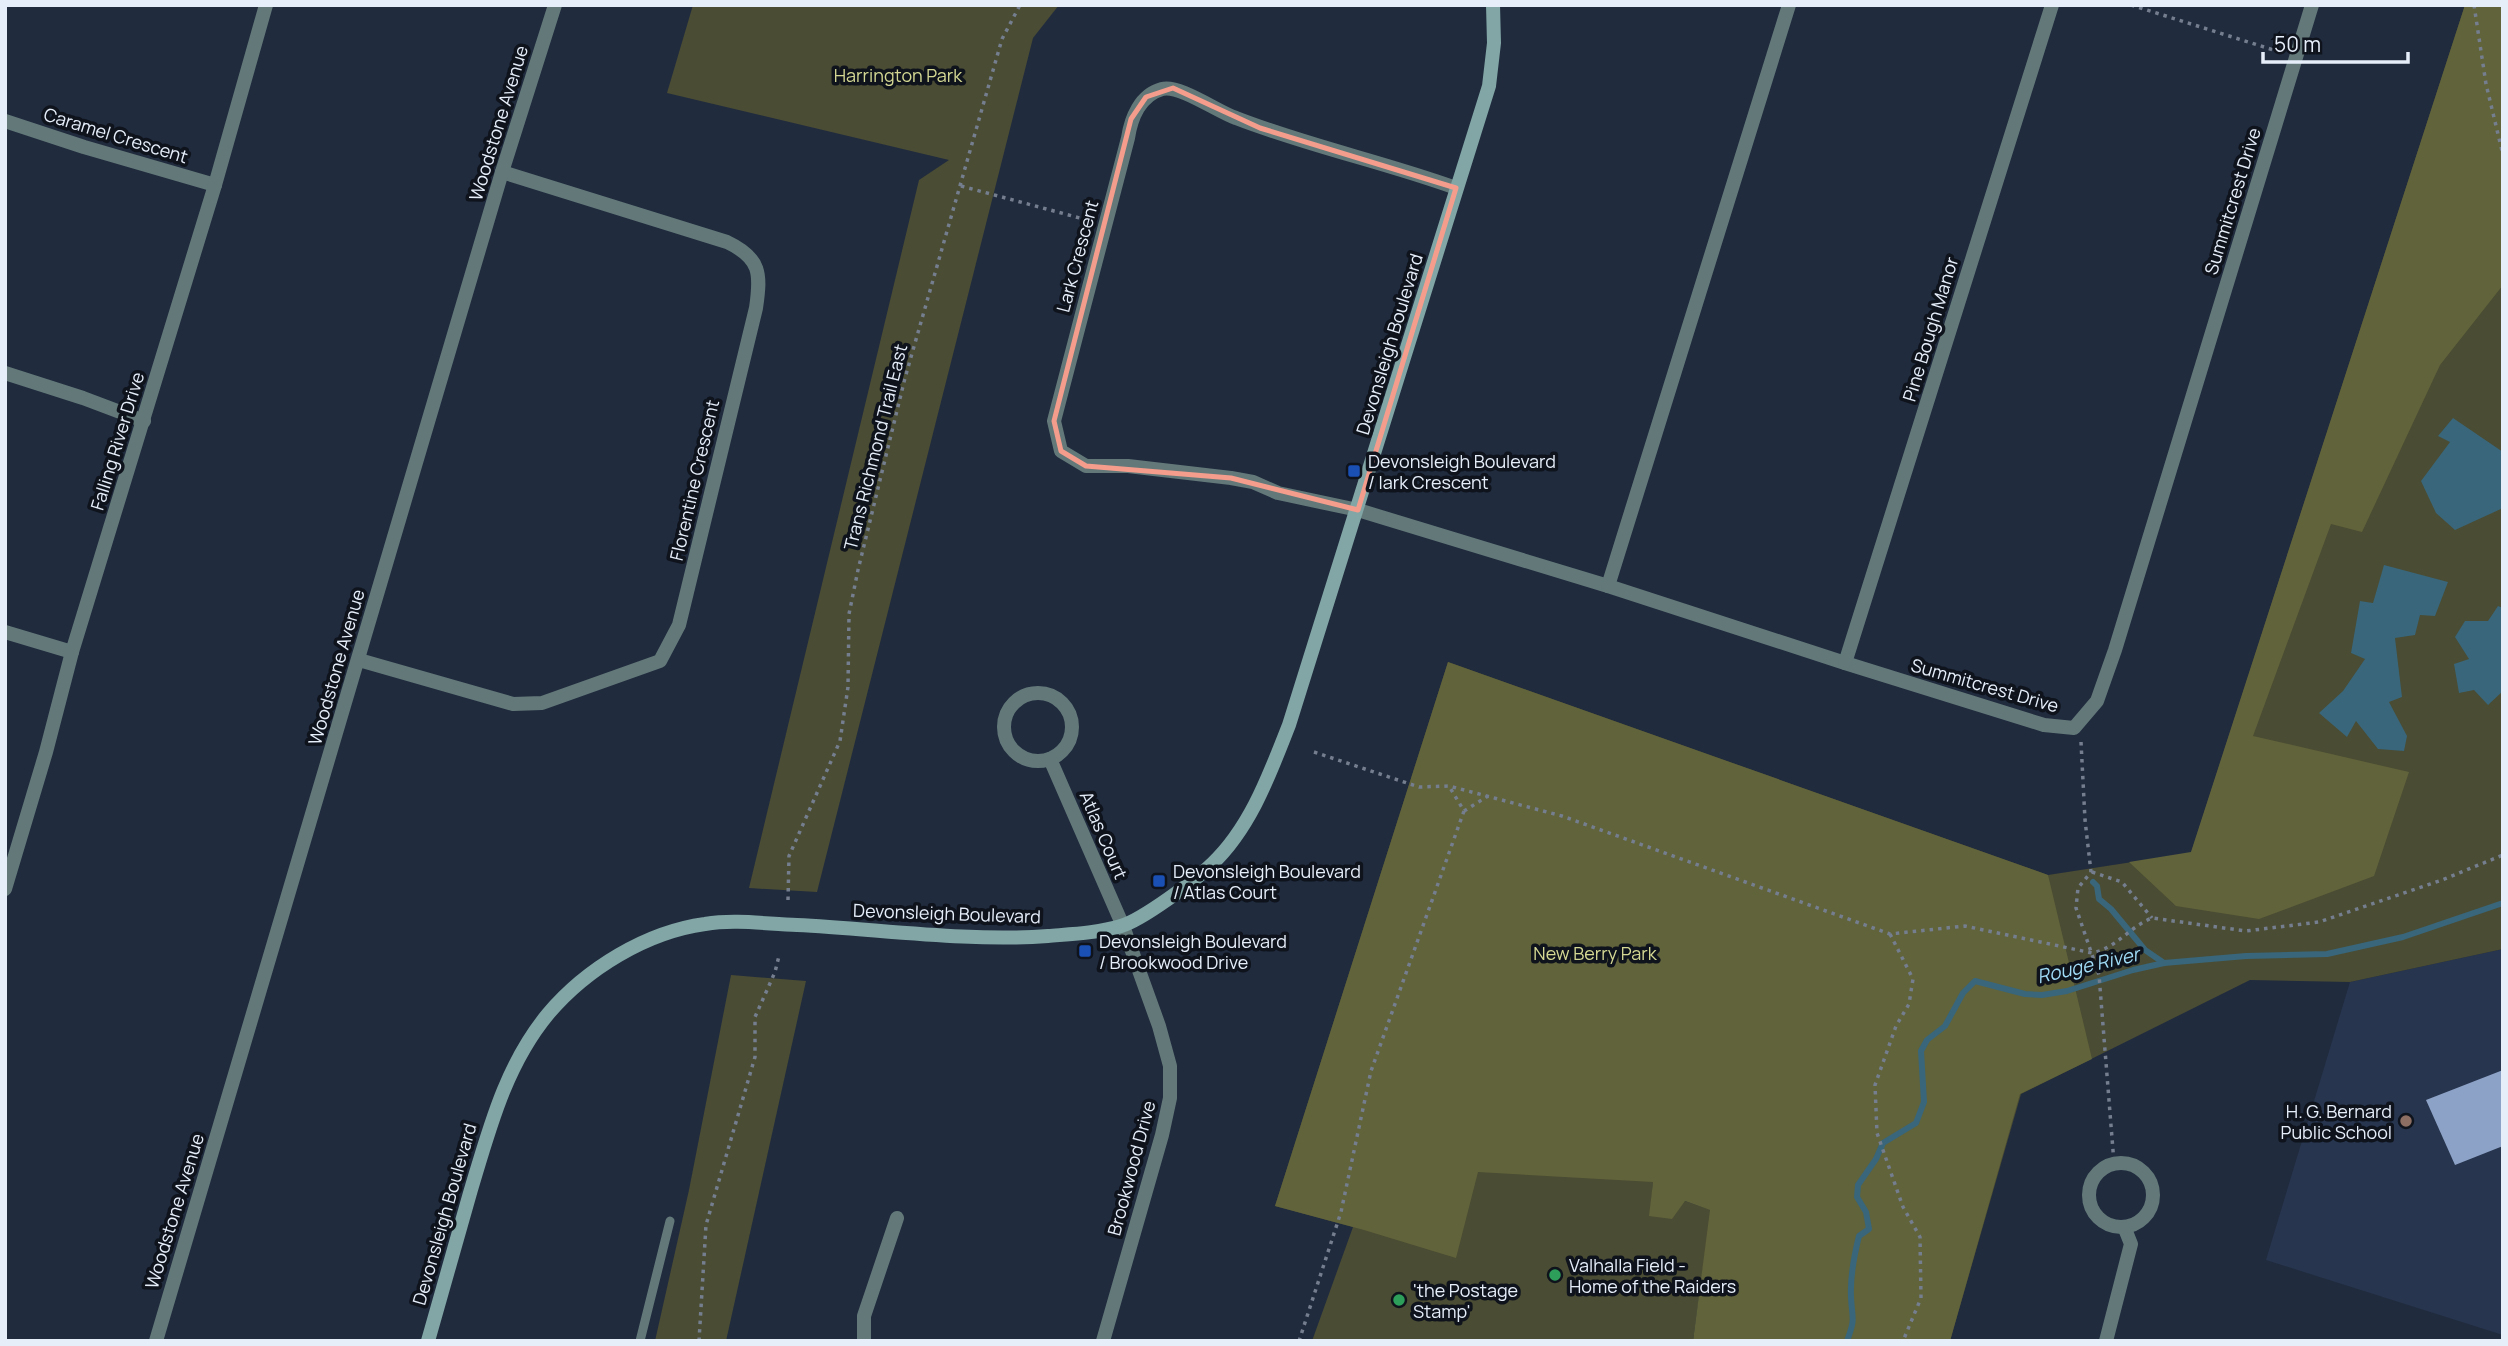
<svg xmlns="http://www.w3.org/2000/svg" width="2508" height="1346" font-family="Manrope,sans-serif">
	<rect width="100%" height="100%" fill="#202b3e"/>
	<polygon fill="#27354e" points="2503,949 2503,1335 2266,1260 2350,982"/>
	<g fill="#4a4c33">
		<polygon points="693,5 1059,5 1033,38 817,892 749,888 919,180 949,160 667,93"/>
		<polygon points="2465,5 2503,5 2503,949 2350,982 2250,980 2021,1094 1950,1341 1749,1188 1653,1183 1650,1215 1685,1201 1711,1210 1693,1341 1312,1341 1353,1227 1275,1206 1448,662 2048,875 2191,853"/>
		<polygon points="731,975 806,981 726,1341 655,1341 689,1190"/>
	</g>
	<g fill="#61633b">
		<polygon points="2465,5 2503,5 2503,285 2440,365 2362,532 2331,524 2253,736 2409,772 2374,876 2259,919 2176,906 2129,862 2191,852"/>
		<polygon points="1448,662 2048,875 2092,1059 2020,1094 1950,1341 1693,1341 1710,1210 1685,1201 1672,1219 1649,1216 1653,1182 1478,1172 1456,1258 1364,1230 1275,1206"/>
	</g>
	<g fill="#39667a">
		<polygon points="2453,418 2503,452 2503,508 2455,530 2436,513 2421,481 2450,442 2438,436"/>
		<polygon points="2384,565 2448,582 2435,616 2420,615 2415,635 2395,638 2402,697 2389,702 2407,736 2404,751 2378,749 2356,721 2347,737 2319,713 2343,691 2365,659 2351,653 2360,601 2373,603"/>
		<polygon points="2498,606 2503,608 2503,691 2488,705 2474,690 2459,693 2454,664 2469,659 2455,637 2465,621 2488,621"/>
	</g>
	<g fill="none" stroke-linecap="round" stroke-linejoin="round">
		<g stroke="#39667a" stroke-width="6">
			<polyline points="2093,882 2097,886 2099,899 2111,909 2145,950 2164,963"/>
			<path d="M1847,1341C1856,1317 1852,1320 1851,1297C1850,1276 1854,1256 1859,1236L1869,1229L1866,1212L1857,1197L1858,1185L1876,1159L1883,1143L1916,1123L1924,1102L1921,1051L1927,1040L1945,1026L1963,993L1975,981L2025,994L2042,995L2067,991L2133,970L2164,963L2246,956L2327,954L2403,937L2503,903"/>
		</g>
	</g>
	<polygon fill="#8da2c7" points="2503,1070 2503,1146 2455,1165 2426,1100"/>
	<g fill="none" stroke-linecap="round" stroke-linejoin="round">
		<g stroke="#747e8e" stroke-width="3.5" stroke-dasharray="3.5 5" stroke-linecap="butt">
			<polyline points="2131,5 2283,53"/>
			<polyline points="2474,5 2486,84 2503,155"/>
			<polyline points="961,186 1091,221"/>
			<polyline points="2081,742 2085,820 2091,872 2078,888 2076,908 2099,975 2114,1163"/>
			<path d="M1314,752L1419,787L1449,786L1562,816L1890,934L1965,926L2092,953C2117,948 2129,927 2152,918L2246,931L2319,922L2442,880L2503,855"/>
			<polyline points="1464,811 1488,796"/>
			<polyline points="2092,872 2122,882 2152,918"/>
			<polyline points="788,900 789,856 840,741 848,687 849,614 858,570 905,378 1002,39 1020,5"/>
			<polyline points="1890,934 1913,979 1909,1004 1896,1026 1875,1085 1877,1133 1903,1207 1920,1237 1921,1298 1903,1341"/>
			<polyline points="699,1341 706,1225 755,1057 755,1017 775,972 779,956"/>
			<polyline points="1299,1341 1341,1212 1371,1071 1464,811 1449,786"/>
		</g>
		<polyline stroke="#637979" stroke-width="9" points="640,1341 670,1221"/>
		<g stroke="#637979" stroke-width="14">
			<polyline points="5,121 84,147 215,185"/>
			<path d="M1456,188C1384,162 1308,146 1236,118C1218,112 1179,84 1162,89C1140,95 1131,118 1128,138L1054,421L1061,451L1086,466H1128L1231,478L1253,482L1278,493L1358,510L1608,586L1845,663L2044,725L2074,728L2097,701L2115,650L2312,5"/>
			<polyline points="5,373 83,398 144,421"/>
			<polyline points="1608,586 1789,5"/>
			<polyline points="5,632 72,652"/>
			<path d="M359,660L513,704L542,703L660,661L679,625L756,308C761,274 761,258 727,242L502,172"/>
			<polyline points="1845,663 2052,5"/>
			<circle cx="1038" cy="727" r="34"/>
			<polyline points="1050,759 1123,926 1159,1026 1170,1066 1170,1098 1162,1135 1103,1341"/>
			<polyline points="5,889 46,752 72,652 215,185 266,5"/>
			<circle cx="2121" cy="1195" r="32"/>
			<polyline points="156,1341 502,172 555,5"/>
			<polyline points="864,1341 864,1316 897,1218"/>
			<polyline points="2106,1341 2131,1244 2125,1229"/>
		</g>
		<path stroke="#81a6a5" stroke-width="14" d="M428,1341C442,1292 456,1242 470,1193C489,1130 505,1066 548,1014C586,969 646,932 705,924C735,919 766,924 797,925C878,929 967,942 1048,936C1072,934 1098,933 1121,926C1142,920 1196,880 1212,864C1251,827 1270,773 1289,725L1489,86L1494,43L1493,5"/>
	</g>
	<path fill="none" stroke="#f59d8d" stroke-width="5" stroke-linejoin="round" d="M1173,88L1260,128L1456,188L1358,510L1231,478L1086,466L1061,451L1054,421L1131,119L1146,97Z"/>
	<g fill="#1a4fb4" stroke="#0e131c" stroke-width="2.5">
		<rect x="1347" y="464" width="14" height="14" rx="3.5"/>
		<rect x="1152" y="874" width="14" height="14" rx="3.5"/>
		<rect x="1078" y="944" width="14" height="14" rx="3.5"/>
	</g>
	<circle fill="#8d6e63" stroke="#0e131c" stroke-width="2.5" cx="2406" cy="1121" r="7"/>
	<g fill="#2e9e5b" stroke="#0e131c" stroke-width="2.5">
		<circle cx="1555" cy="1275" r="7"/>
		<circle cx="1399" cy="1300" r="7"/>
	</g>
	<g text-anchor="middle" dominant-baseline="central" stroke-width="7" stroke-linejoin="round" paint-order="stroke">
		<g font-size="18" fill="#d4d893" stroke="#0e131c">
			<text x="898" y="75">Harrington Park</text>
			<text x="1595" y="953">New Berry Park</text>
		</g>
		<g font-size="18" fill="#e6eefa" stroke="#0e131c">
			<text transform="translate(498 123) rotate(-73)">Woodstone Avenue</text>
			<text transform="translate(116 135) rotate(17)">Caramel Crescent</text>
			<text transform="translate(2232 201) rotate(-73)">Summitcrest Drive</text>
			<text transform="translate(1077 256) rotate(-75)">Lark Crescent</text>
			<text transform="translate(1930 329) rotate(-73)">Pine Bough Manor</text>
			<text transform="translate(1389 344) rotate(-73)">Devonsleigh Boulevard</text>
			<text transform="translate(117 441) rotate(-73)">Falling River Drive</text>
			<text transform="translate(875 447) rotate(-76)">Trans Richmond Trail East</text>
			<text transform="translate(694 480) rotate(-77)">Florentine Crescent</text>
			<text transform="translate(336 667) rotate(-74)">Woodstone Avenue</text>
			<text transform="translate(1985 685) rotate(16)">Summitcrest Drive</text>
			<text transform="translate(1104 835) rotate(67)">Atlas Court</text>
			<text transform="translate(947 913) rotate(2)">Devonsleigh Boulevard</text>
			<text transform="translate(1131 1168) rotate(-75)">Brookwood Drive</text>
			<text transform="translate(174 1211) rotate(-73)">Woodstone Avenue</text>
			<text transform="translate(444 1214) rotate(-74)">Devonsleigh Boulevard</text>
		</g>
		<g font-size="18" fill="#e6eefa" stroke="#0e131c" text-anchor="start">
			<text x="1368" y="461">Devonsleigh Boulevard<tspan x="1368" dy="21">/ lark Crescent</tspan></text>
			<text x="1173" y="871">Devonsleigh Boulevard<tspan x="1173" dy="21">/ Atlas Court</tspan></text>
			<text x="1099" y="941">Devonsleigh Boulevard<tspan x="1099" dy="21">/ Brookwood Drive</tspan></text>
			<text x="2392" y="1111" text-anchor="end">H. G. Bernard<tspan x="2392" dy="21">Public School</tspan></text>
			<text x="1569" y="1265">Valhalla Field -<tspan x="1569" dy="21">Home of the Raiders</tspan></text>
			<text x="1413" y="1290">'the Postage<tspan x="1413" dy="21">Stamp'</tspan></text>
		</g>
		<g font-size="19" font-style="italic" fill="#a0dbf6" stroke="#0e131c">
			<text transform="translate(2088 965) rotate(-13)">Rouge River</text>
		</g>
	</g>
	<rect width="2508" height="1346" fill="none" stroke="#e6eefa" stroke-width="14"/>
	<path d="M2263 52v10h145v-10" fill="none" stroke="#e6eefa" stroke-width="3.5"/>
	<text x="2274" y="52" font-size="21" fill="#e6eefa" stroke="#0e131c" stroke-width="5" paint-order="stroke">50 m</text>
</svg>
